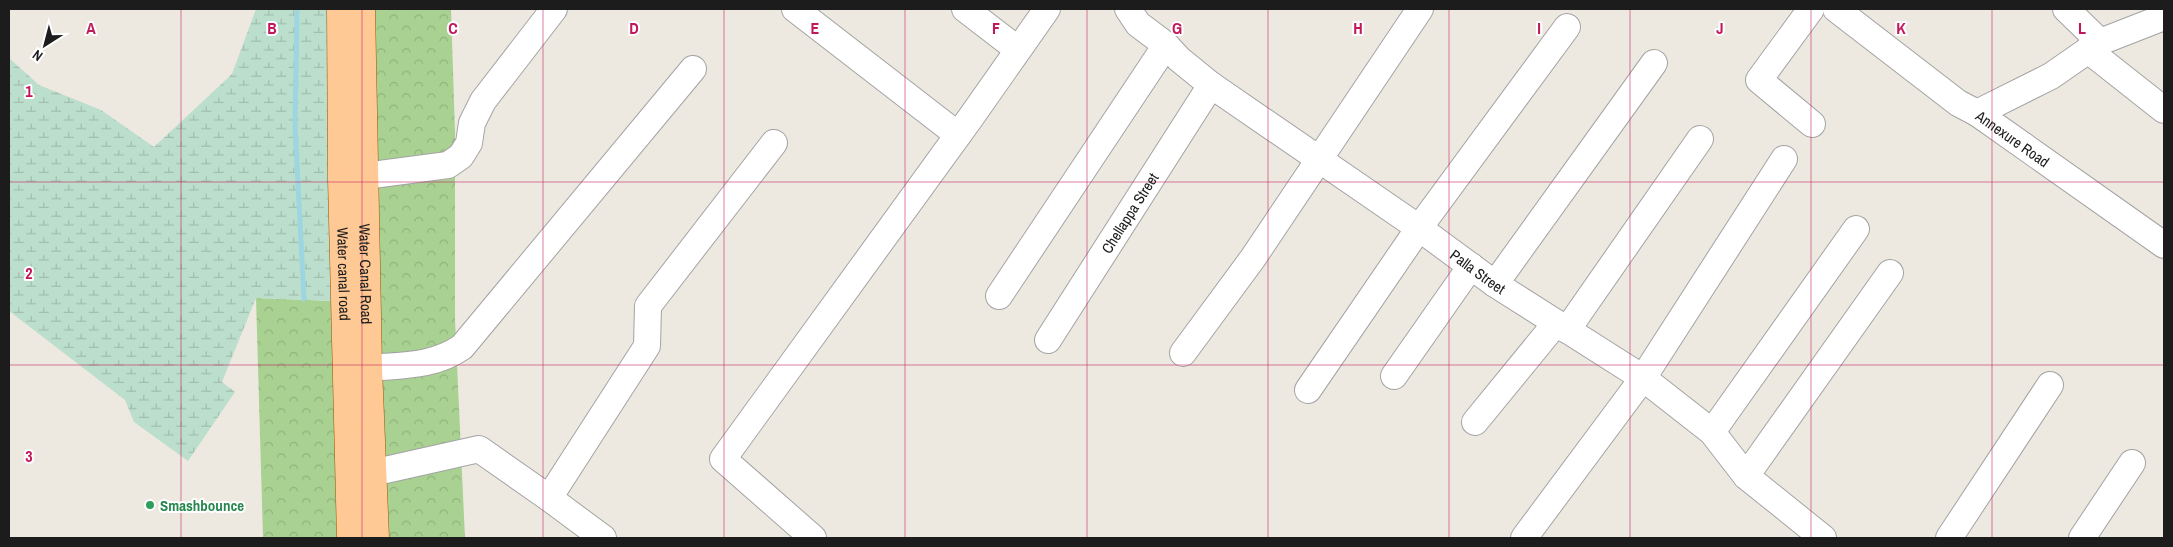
<svg xmlns="http://www.w3.org/2000/svg" width="2173" height="547" font-family="'Archivo Narrow',sans-serif">
	<defs>
		<pattern id="forest-crowns" width="20" height="18" patternUnits="userSpaceOnUse" patternTransform="scale(1.25)"><rect width="20" height="18" fill="#a9d192"/><path d="M2 6a3 3 0 1 1 6 0M12 15a3 3 0 1 1 6 0" fill="none" stroke="#91b37d"/></pattern>
		<pattern id="wetland-marsh" width="20" height="14" patternUnits="userSpaceOnUse" patternTransform="scale(1.25)"><rect width="20" height="14" fill="#bcdecc"/><path d="M1 5h8M5 5V1M11 12h8M15 12V8" fill="none" stroke="#a1beaf"/></pattern>
	</defs>
	<rect width="100%" height="100%" fill="#eee9e0"/>
	<g fill="url(#forest-crowns)">
		<polygon points="372,9 451,9 455,133 455,320 465,538 388,538 376,283"/>
		<polygon points="256,298 334,301 340,538 263,538"/>
	</g>
	<polygon fill="url(#wetland-marsh)" points="256,9 330,9 334,301 256,298 222,382 235,392 188,461 134,422 125,400 9,311 9,58 39,85 101,110 154,147 232,74"/>
	<g fill="none" stroke-linecap="round" stroke-linejoin="round">
		<polyline stroke="#9dd5e0" stroke-width="5" points="297,9 295,126 304,299"/>
		<defs>
			<g id="minor">
				<polyline points="795,9 958,135"/>
				<polyline points="965,9 1017,49"/>
				<path id="s1" d="M1128,9L1138,24L1166,45L1179,59L1211,85L1419,228L1495,284L1643,378L1712,432L1746,476L1823,538"/>
				<polyline points="1811,9 1759,80 1812,124"/>
				<polyline points="1836,9 1958,103 1977,113"/>
				<polyline points="2066,9 2100,42"/>
				<path id="s2" d="M2164,17L2100,42L2051,76L1977,113L2164,245"/>
				<polyline points="2088,50 2164,110"/>
				<polyline points="342,179 448,165 461,156 469,143 472,123 483,101 554,9"/>
				<polyline points="1495,284 1654,63"/>
				<polyline points="999,296 1166,45"/>
				<polyline points="1567,330 1700,139"/>
				<path id="s3" d="M1048,340L1211,85"/>
				<polyline points="1183,353 1253,258 1420,9"/>
				<path d="M368,368C402,365 433,367 462,347L693,69"/>
				<polyline points="1394,376 1471,266"/>
				<polyline points="1308,390 1419,228 1567,27"/>
				<polyline points="1475,422 1556,323"/>
				<polyline points="1712,432 1856,229"/>
				<polyline points="350,473 372,473 479,449 549,498 603,538"/>
				<polyline points="1746,476 1890,273"/>
				<polyline points="549,498 647,346 648,306 774,143"/>
				<polyline points="813,538 723,459 969,120 1047,9"/>
				<polyline points="1524,538 1643,378 1784,159"/>
				<polyline points="1949,538 2050,385"/>
				<polyline points="2082,538 2132,463"/>
			</g>
			<g id="major">
				<path id="s4" d="M341,9L342,179L351,538"/>
				<path id="s5" d="M361,9L368,368L375,538"/>
			</g>
		</defs>
		<use href="#minor" stroke="#a3a3a3" stroke-width="28"/>
		<use href="#major" stroke="#945800" stroke-width="29"/>
		<use href="#minor" stroke="#fff" stroke-width="26"/>
		<use href="#major" stroke="#ffc995" stroke-width="28"/>
	</g>
	<path fill="none" stroke="#c2185b" stroke-width="1" stroke-opacity="0.55" d="M181,9V538M362,9V538M543,9V538M724,9V538M905,9V538M1087,9V538M1268,9V538M1449,9V538M1630,9V538M1811,9V538M1992,9V538M9,182H2164M9,365H2164"/>
	<circle fill="#2e9e5b" stroke="#fff" stroke-width="2" cx="150" cy="505" r="5"/>
	<g text-anchor="middle" dominant-baseline="central" stroke-width="4" stroke-linejoin="round" paint-order="stroke">
		<g font-size="15" fill="#1c1c1c" stroke="#fff">
			<text stroke="none"><textPath href="#s2" startOffset="255">Annexure Road</textPath></text>
			<text stroke="none"><textPath href="#s3" startOffset="151">Chellappa Street</textPath></text>
			<text stroke="none"><textPath href="#s1" startOffset="439">Palla Street</textPath></text>
			<text stroke="none"><textPath href="#s4" startOffset="265">Water canal road</textPath></text>
			<text stroke="none"><textPath href="#s5" startOffset="265">Water Canal Road</textPath></text>
		</g>
		<g font-size="15" font-weight="bold" fill="#27864d" stroke="#fff" text-anchor="start">
			<text x="160" y="505">Smashbounce</text>
		</g>
	</g>
	<g font-size="16" text-anchor="middle" font-weight="bold" fill="#c2185b" stroke="#fff" stroke-width="4" stroke-linejoin="round" paint-order="stroke">
		<text x="91" y="34">A</text>
		<text x="272" y="34">B</text>
		<text x="453" y="34">C</text>
		<text x="634" y="34">D</text>
		<text x="815" y="34">E</text>
		<text x="996" y="34">F</text>
		<text x="1177" y="34">G</text>
		<text x="1358" y="34">H</text>
		<text x="1539" y="34">I</text>
		<text x="1720" y="34">J</text>
		<text x="1901" y="34">K</text>
		<text x="2082" y="34">L</text>
		<text x="29" y="97">1</text>
		<text x="29" y="279">2</text>
		<text x="29" y="462">3</text>
	</g>
	<rect width="2173" height="547" fill="none" stroke="#1c1c1c" stroke-width="20"/>
	<g transform="translate(45 45) rotate(216)" stroke="#ffffff" stroke-width="4" paint-order="stroke">
	<path d="M0-4L9 19L0 12L-9 19Z" fill="#1c1c1c"/>
	<text y="-8" font-size="14" font-weight="bold" text-anchor="middle" fill="#1c1c1c">N</text>
	</g>
</svg>
